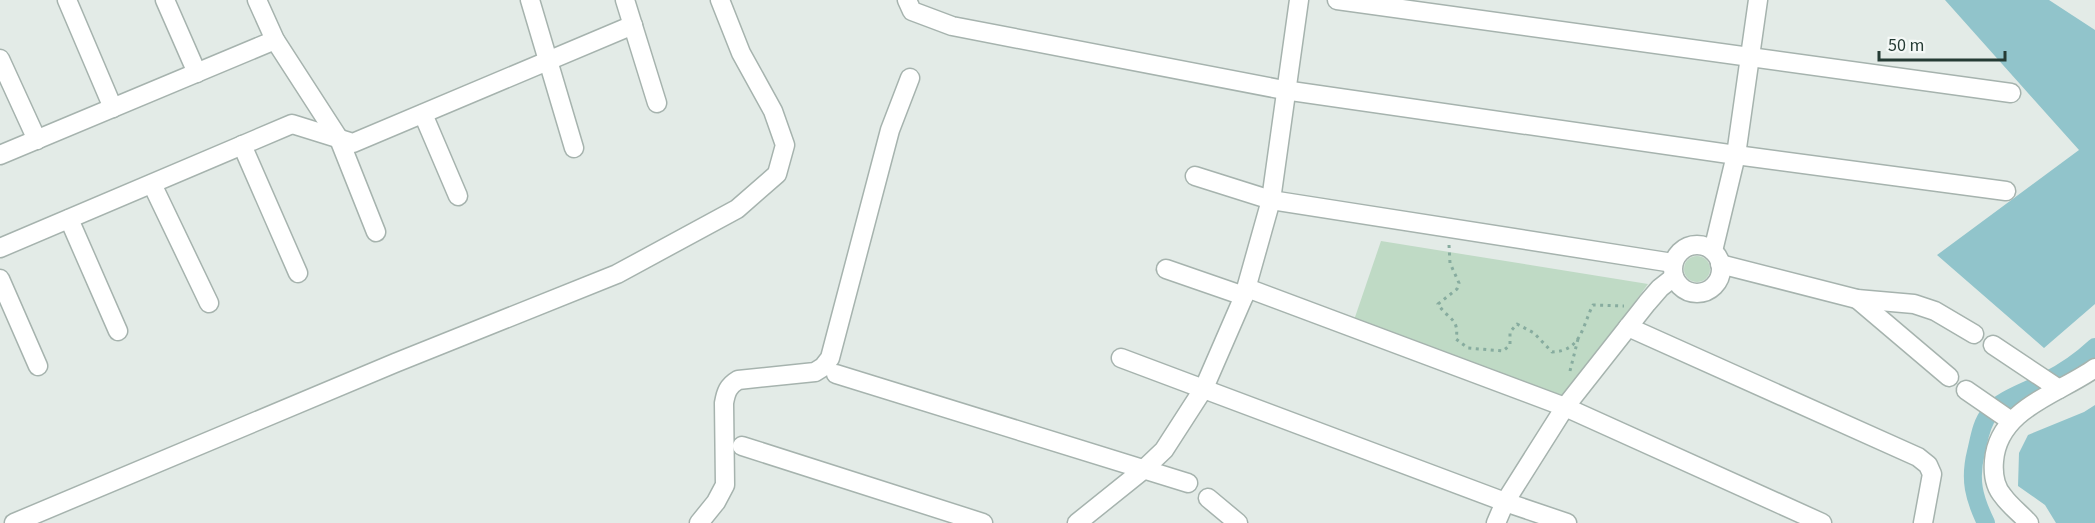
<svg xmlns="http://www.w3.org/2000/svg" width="2095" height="523" font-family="'Source Sans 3',sans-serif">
	<rect width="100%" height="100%" fill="#e3ebe7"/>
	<g fill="#bfdac5">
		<polygon points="1381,241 1648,284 1565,397 1353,323"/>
		<circle cx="1697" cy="269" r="13"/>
	</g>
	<g fill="#91c4cb">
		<polygon points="1945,0 2049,0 2095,30 2095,304 2044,348 1937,255 2079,150"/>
		<polygon points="2095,405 2095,523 2056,523 2045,505 2018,486 2019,453 2028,435 2084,412"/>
	</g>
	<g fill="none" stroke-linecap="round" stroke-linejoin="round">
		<path stroke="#91c4cb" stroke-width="18" d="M1986,523C1974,498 1969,480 1976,452C1979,440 1981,423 1990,413C2001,399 2030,390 2046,381C2064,372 2080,361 2095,347"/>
		<defs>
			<g id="street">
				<polyline points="67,0 113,108"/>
				<polyline points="165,0 197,73"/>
				<polyline points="257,0 275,40 339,139 376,232"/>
				<polyline points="530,0 574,148"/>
				<polyline points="625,0 657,103"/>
				<polyline points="907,0 912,11 952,26 1284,90 1736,155 2006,191"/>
				<polyline points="1337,0 2011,93"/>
				<polyline points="0,59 37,140"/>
				<polyline points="423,114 458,196"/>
				<polyline points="242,145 298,273"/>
				<polyline points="0,155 275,40"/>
				<polyline points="1195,176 1271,200 1673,263"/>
				<polyline points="152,184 209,303"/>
				<polyline points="69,219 118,331"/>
				<circle cx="1697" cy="269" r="24"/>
				<polyline points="0,248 292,124 353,143 633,25"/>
				<polyline points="1713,251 1736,155 1758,0"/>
				<polyline points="1720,264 1857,299 1914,304 1935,311 1974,334"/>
				<polyline points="1166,269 1244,296"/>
				<polyline points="0,279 38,366"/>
				<polyline points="1247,288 1565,407 1822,523"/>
				<polyline points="1857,299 1949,377"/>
				<polyline points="1628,327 1918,457 1928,465 1932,474 1923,523"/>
				<polyline points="1993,345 2059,389"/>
				<polyline points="1121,358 1505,502 1567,523"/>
				<polyline points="836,374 1188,483"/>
				<polyline points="1966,390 2011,421"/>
				<polyline points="742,446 983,523"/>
				<polyline points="1208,498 1238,523"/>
				<polyline points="14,523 395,363 617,274 737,209 777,174 785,145 773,111 741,53 720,0"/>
				<path d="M699,523L716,502L725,485L724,403C726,392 728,386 738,380L815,372L823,367L830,358L890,130L910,78"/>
				<polyline points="1077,523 1143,470 1164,450 1204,388 1244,296 1271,200 1299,0"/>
				<polyline points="1496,523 1505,502 1565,407 1647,303 1660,288 1674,277"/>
				<path d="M2029,523C2021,514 2010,506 2003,496C1995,487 1993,473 1994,461C1998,408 2059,394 2095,368"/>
			</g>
		</defs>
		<use href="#street" stroke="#a6b3ae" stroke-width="21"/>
		<g stroke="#87ac9f" stroke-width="3" stroke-dasharray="3 4.5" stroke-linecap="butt">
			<path d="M1449,245L1450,263L1459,283L1457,289L1438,304C1447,319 1460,318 1456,339L1468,348L1503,351L1510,345V332L1517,324L1534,333L1552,352C1582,351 1582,326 1593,305L1624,306"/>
			<polyline points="1570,371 1578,339"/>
		</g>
		<use href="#street" stroke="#fff" stroke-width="18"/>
	</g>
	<path d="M1879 51v9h126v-9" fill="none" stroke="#253b34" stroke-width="3"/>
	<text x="1888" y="51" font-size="18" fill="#253b34" stroke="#f4f8f6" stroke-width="4.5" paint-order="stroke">50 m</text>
</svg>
